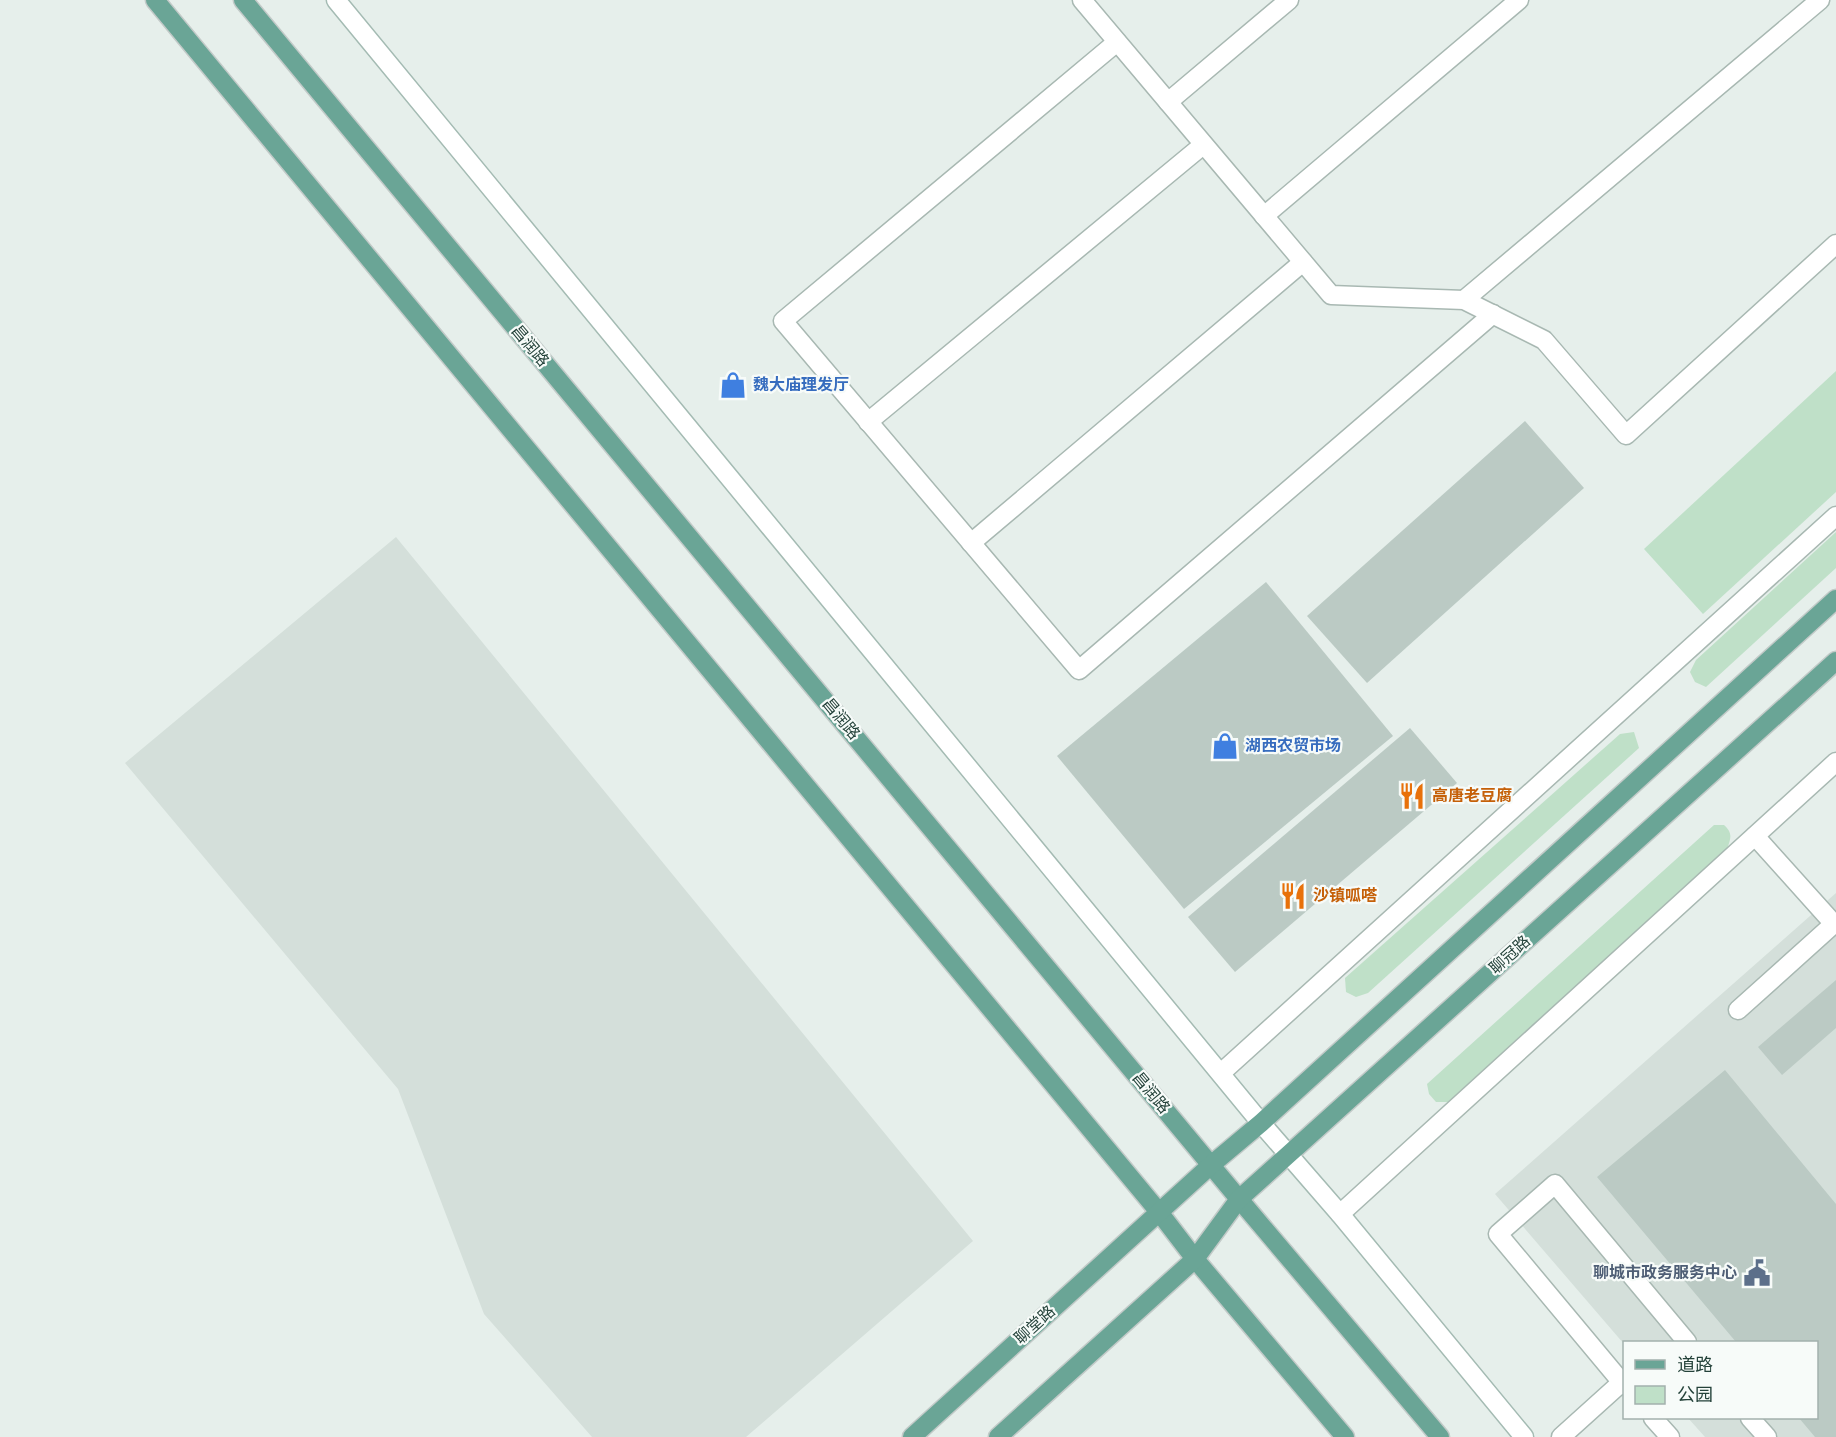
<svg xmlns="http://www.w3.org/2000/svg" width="1836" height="1437" font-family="'Source Sans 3','Noto Sans SC',sans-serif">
	<rect width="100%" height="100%" fill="#e6efeb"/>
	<g fill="#d4dfda">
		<polygon points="396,537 973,1241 746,1437 592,1437 484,1314 398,1089 125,763"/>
		<polygon points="1836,893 1836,1437 1705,1437 1688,1418 1816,1418 1816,1342 1624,1344 1495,1194"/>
	</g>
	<g fill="#bfe0c8">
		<polygon points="1836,371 1836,492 1703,614 1644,549"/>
		<polygon points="1836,532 1836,568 1706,687 1695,682 1690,672 1696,660"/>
		<polygon points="1634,732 1639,748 1368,993 1356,997 1346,992 1345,978 1620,734"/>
		<path d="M1714,825H1724C1733,833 1731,838 1727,849L1448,1102H1436L1429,1094L1427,1084Z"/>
	</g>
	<g fill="#bbcac4">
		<polygon points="1525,421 1584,488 1367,683 1307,616"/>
		<polygon points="1266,582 1393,736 1184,909 1057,756"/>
		<polygon points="1410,728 1457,783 1235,972 1188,917"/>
		<polygon points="1836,980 1836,1028 1782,1075 1758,1047"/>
		<polygon points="1725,1070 1836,1204 1836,1437 1815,1437 1799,1418 1816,1418 1816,1342 1736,1342 1597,1177"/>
	</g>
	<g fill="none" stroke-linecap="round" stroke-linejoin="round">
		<defs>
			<g id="lane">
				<polyline points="1082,0 1331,295 1464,300 1544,340 1626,435 1836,244"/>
				<polyline points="1117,42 783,321 1079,670 1493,314"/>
				<polyline points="1168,102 1289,0"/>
				<polyline points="1264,216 1519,0"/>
				<polyline points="868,422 1203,145"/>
				<polyline points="971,543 1303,262"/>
				<polyline points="1755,836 1834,924"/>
				<polyline points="1738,1010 1836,922"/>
				<polyline points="1221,1073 1836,516"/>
				<polyline points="1340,1214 1836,762"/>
				<polyline points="1624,1385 1498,1234 1555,1184 1687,1342"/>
				<polyline points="1653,1418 1670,1437"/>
				<polyline points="1750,1418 1767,1437"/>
				<polyline points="1561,1437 1622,1382"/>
			</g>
			<polyline id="street" points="1464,300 1820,0"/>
			<polyline id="secondary" points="336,0 1261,1123 1340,1214 1524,1437"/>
			<g id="primary">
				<polyline points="155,0 1159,1212 1195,1259 1345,1437"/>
				<polyline points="243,0 1239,1199 1440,1437"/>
				<polyline points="912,1437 1211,1165 1261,1123 1836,599"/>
				<polyline points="998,1437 1195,1259 1239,1199 1836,661"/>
			</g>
		</defs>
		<use href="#lane" stroke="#a8b8b2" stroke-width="21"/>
		<use href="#street" stroke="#a8b8b2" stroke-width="21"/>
		<use href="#secondary" stroke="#a4bbb3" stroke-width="21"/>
		<use href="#primary" stroke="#c2cac8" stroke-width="21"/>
		<use href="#lane" stroke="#fff" stroke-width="18"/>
		<use href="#street" stroke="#fff" stroke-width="18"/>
		<use href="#secondary" stroke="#fff" stroke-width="18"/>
		<use href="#primary" stroke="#6aa596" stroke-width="18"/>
	</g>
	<defs>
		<symbol id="shop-bare" viewBox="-9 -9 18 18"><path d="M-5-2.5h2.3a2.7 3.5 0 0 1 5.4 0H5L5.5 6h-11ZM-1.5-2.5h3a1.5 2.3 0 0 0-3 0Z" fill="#3f7fe0" stroke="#f7fbf9" stroke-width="2.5" paint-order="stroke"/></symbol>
		<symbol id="restaurant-bare" viewBox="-9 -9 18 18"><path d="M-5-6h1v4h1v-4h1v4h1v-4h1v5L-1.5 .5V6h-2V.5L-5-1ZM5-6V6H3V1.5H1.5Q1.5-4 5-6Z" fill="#e8710a" stroke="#f7fbf9" stroke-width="2.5" paint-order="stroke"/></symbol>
		<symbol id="civic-bare" viewBox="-9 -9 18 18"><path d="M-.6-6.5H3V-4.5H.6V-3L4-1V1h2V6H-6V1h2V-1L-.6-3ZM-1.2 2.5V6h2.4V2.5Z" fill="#5c6f8a" stroke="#f7fbf9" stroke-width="2.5" paint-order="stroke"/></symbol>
	</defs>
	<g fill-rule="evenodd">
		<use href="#shop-bare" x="714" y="366" width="38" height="38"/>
		<use href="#shop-bare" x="1206" y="727" width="38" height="38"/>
		<use href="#restaurant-bare" x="1393" y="777" width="38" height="38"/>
		<use href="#restaurant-bare" x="1274" y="877" width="38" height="38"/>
		<use href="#civic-bare" x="1738" y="1254" width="38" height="38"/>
	</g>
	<g text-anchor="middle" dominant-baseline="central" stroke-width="4.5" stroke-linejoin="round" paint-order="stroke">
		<g font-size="16" fill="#24423a" stroke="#f7fbf9">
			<text transform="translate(530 346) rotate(50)">昌润路</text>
			<text transform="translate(841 719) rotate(50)">昌润路</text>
			<text transform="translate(1510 955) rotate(-42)">聊冠路</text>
			<text transform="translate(1151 1093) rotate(50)">昌润路</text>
			<text transform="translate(1035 1325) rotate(-42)">聊堂路</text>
		</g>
		<g font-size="16" font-weight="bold" fill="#366cbe" stroke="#f7fbf9" text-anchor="start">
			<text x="753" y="385">魏大庙理发厅</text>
			<text x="1245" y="746">湖西农贸市场</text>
		</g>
		<g font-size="16" font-weight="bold" fill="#c56008" stroke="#f7fbf9" text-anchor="start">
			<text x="1432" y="796">高唐老豆腐</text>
			<text x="1313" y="896">沙镇呱嗒</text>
		</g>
		<g font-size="16" font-weight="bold" fill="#4e5e75" stroke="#f7fbf9" text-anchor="end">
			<text x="1737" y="1273">聊城市政务服务中心</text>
		</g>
	</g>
	<rect x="1623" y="1341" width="195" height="78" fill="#f7fbf9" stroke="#a3b1ad" stroke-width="1.5"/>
	<rect x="1635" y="1360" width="30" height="9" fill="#6aa596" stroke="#a3b1ad" stroke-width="1.5"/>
	<text x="1677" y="1371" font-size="18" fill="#24423a">道路</text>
	<rect x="1635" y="1386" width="30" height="18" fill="#bfe0c8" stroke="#a3b1ad" stroke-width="1.5"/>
	<text x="1677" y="1401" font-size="18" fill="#24423a">公园</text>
</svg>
